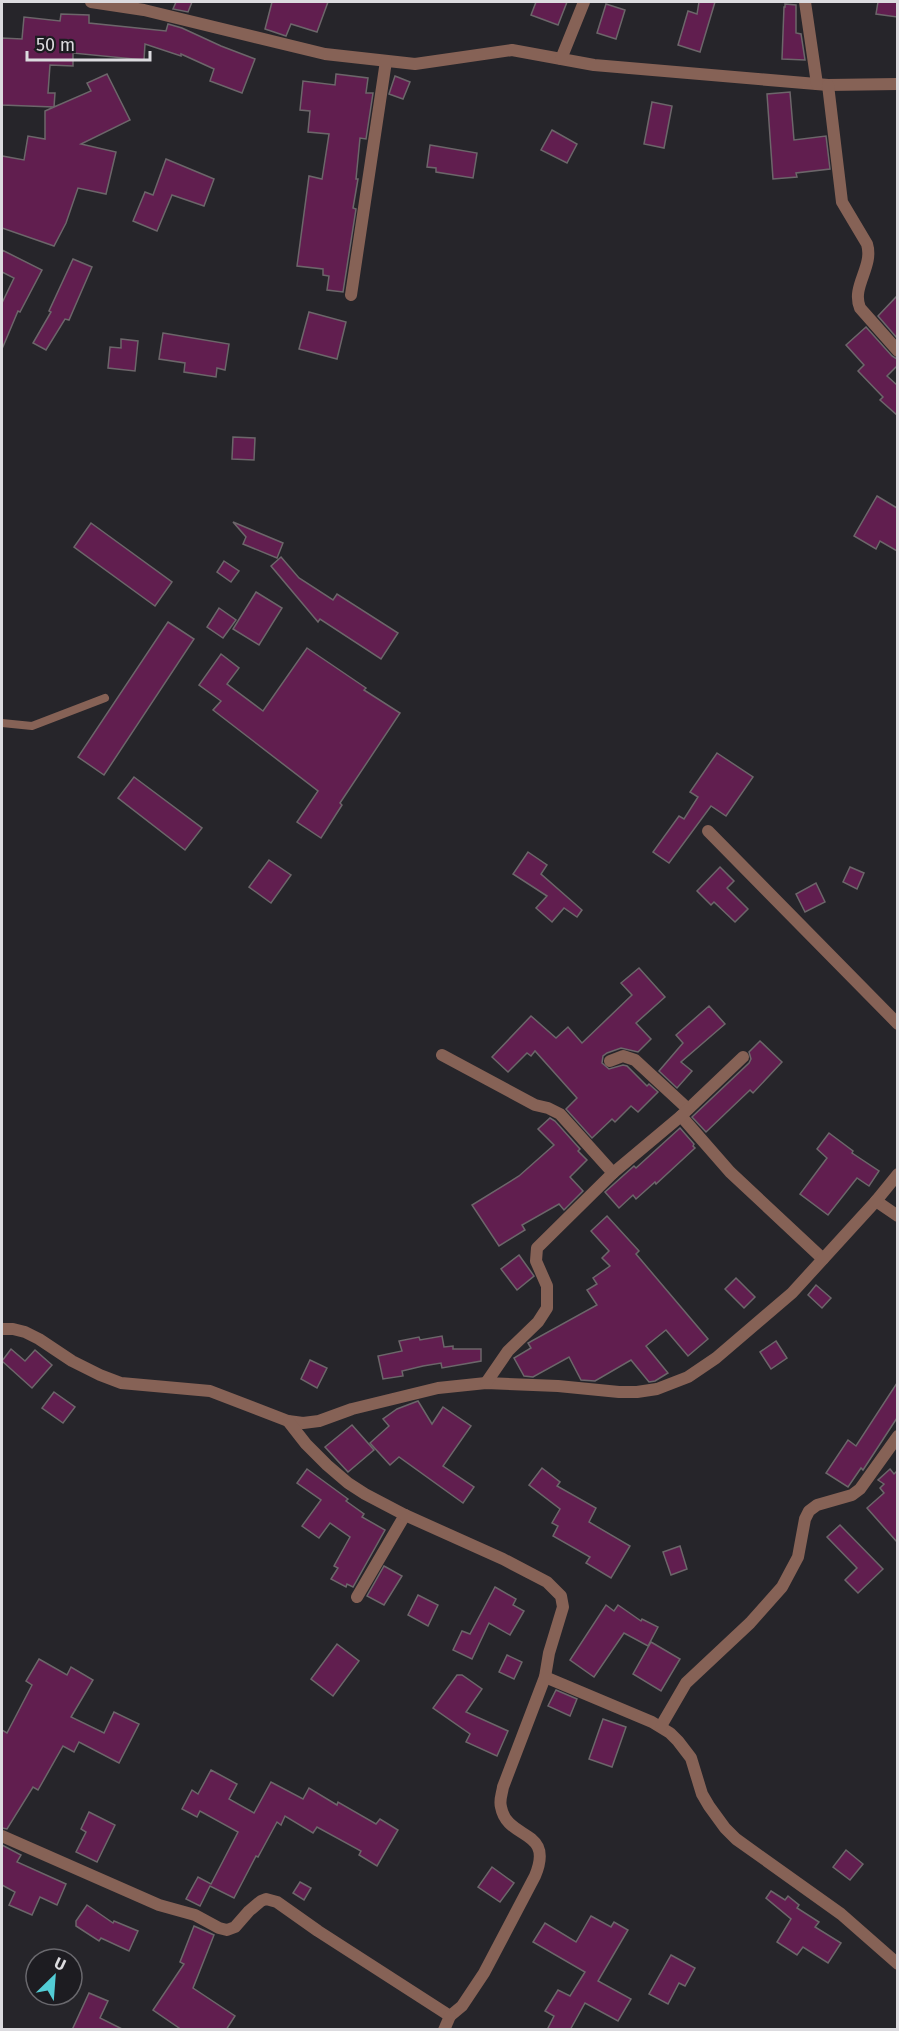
<svg xmlns="http://www.w3.org/2000/svg" width="899" height="2031" font-family="'Fira Sans',sans-serif">
	<rect width="100%" height="100%" fill="#26252a"/>
	<g fill="#611e4f" stroke="#6c666a" stroke-width="1.5">
		<polygon points="176,2 192,2 188,12 173,9"/>
		<polygon points="272,2 328,2 317,32 291,24 286,36 265,29"/>
		<polygon points="536,2 567,2 558,25 531,15"/>
		<polygon points="699,2 715,2 700,52 678,45 688,11 697,14"/>
		<polygon points="878,2 897,2 897,17 876,14"/>
		<polygon points="606,4 625,10 616,39 597,33"/>
		<polygon points="785,4 796,5 796,33 801,34 805,60 782,59 784,7 785,7"/>
		<polygon points="61,14 89,15 89,23 166,31 168,24 182,28 221,46 255,59 242,93 210,81 214,69 181,54 181,56 145,44 144,60 73,53 73,66 50,65 48,93 55,93 54,107 91,91 87,83 107,74 130,120 81,144 116,152 106,194 78,188 66,223 54,246 2,228 2,156 24,160 28,136 45,139 45,111 54,107 2,105 2,38 22,39 24,17 60,21"/>
		<polygon points="336,74 368,78 366,93 373,93 366,139 360,138 356,179 358,179 353,208 356,209 343,292 327,290 329,276 323,275 323,269 297,266 309,176 322,179 329,134 308,132 310,111 300,110 303,81 335,85"/>
		<polygon points="395,76 410,82 403,99 389,94"/>
		<polygon points="790,92 794,140 826,136 830,169 796,173 797,177 773,179 767,94"/>
		<polygon points="652,102 672,106 664,148 644,144"/>
		<polygon points="552,130 577,144 567,163 541,150"/>
		<polygon points="430,145 477,153 473,178 436,172 436,168 427,167"/>
		<polygon points="166,159 214,179 204,206 172,195 157,231 133,221 145,192 153,195"/>
		<polygon points="2,250 42,270 20,312 18,311 2,349 2,303 14,278 2,272"/>
		<polygon points="73,259 92,267 69,320 65,319 46,350 33,343 51,312 49,311"/>
		<polygon points="897,296 897,338 878,316"/>
		<polygon points="309,312 346,322 337,359 299,349"/>
		<polygon points="866,327 892,356 897,359 897,366 887,376 897,385 897,415 880,400 883,397 858,371 864,365 846,345"/>
		<polygon points="163,333 229,344 225,370 217,368 216,377 184,372 185,363 159,359"/>
		<polygon points="121,339 138,341 135,371 108,368 110,347 121,348"/>
		<polygon points="233,437 255,438 254,460 232,459"/>
		<polygon points="877,496 897,508 897,551 880,541 876,549 854,536"/>
		<polygon points="233,522 283,543 277,558 243,544 246,537"/>
		<polygon points="91,523 172,582 155,606 74,547"/>
		<polygon points="281,557 299,578 333,600 337,594 398,633 381,659 320,619 318,622 271,566"/>
		<polygon points="224,561 239,571 231,582 217,572"/>
		<polygon points="256,592 282,608 259,645 233,629"/>
		<polygon points="219,608 236,620 223,638 207,627"/>
		<polygon points="168,622 194,639 104,775 78,757"/>
		<polygon points="307,648 366,688 364,690 400,713 340,803 342,805 321,838 297,822 318,791 213,710 221,701 199,685 221,654 239,668 227,684 263,711"/>
		<polygon points="717,753 753,777 726,816 711,806 669,863 653,852 679,816 684,819 698,797 690,792"/>
		<polygon points="134,777 202,828 185,850 118,798"/>
		<polygon points="528,852 547,865 541,874 582,910 577,917 564,908 552,922 536,908 547,896 513,874"/>
		<polygon points="269,860 291,875 271,903 249,887"/>
		<polygon points="720,867 734,881 727,888 748,909 735,922 714,902 711,905 697,891"/>
		<polygon points="850,867 864,873 857,889 843,882"/>
		<polygon points="816,883 825,902 805,912 796,894"/>
		<polygon points="639,968 665,997 636,1023 651,1039 638,1052 621,1048 607,1053 603,1056 602,1063 609,1069 623,1065 627,1066 647,1086 649,1084 658,1092 638,1112 631,1106 615,1122 612,1119 592,1138 566,1109 577,1098 535,1051 531,1056 527,1053 508,1072 492,1057 531,1016 556,1038 568,1027 582,1043 632,995 621,983"/>
		<polygon points="709,1006 725,1024 681,1062 692,1071 677,1088 659,1071 683,1043 676,1035"/>
		<polygon points="760,1041 782,1062 753,1093 750,1090 706,1132 692,1117 749,1063 751,1059 749,1052"/>
		<polygon points="550,1118 555,1121 580,1149 578,1151 587,1160 570,1177 583,1191 564,1210 559,1204 522,1225 525,1230 499,1246 472,1205 519,1176 554,1145 538,1129"/>
		<polygon points="680,1128 694,1144 693,1146 695,1148 656,1184 655,1182 636,1199 633,1195 619,1208 605,1192 634,1166 636,1168"/>
		<polygon points="829,1133 853,1151 852,1153 879,1171 869,1186 857,1178 828,1215 800,1194 827,1158 817,1149"/>
		<polygon points="607,1216 639,1251 636,1254 708,1339 688,1356 666,1330 646,1346 668,1373 655,1381 649,1382 631,1360 595,1381 581,1380 569,1357 533,1377 524,1376 514,1358 531,1348 528,1343 597,1305 587,1290 597,1284 593,1278 610,1266 602,1258 609,1251 591,1231"/>
		<polygon points="519,1255 534,1276 517,1290 501,1269"/>
		<polygon points="736,1278 755,1297 744,1308 725,1289"/>
		<polygon points="816,1285 831,1298 822,1308 808,1295"/>
		<polygon points="442,1336 444,1347 453,1346 453,1349 481,1349 481,1361 442,1368 441,1363 423,1366 402,1371 403,1376 383,1379 378,1356 402,1351 399,1341 419,1337 420,1340"/>
		<polygon points="776,1341 787,1358 771,1369 760,1352"/>
		<polygon points="11,1349 25,1361 35,1350 52,1365 32,1388 2,1361"/>
		<polygon points="310,1360 327,1368 317,1388 301,1379"/>
		<polygon points="897,1383 897,1418 863,1470 861,1468 848,1487 826,1473 848,1440 856,1446"/>
		<polygon points="54,1392 75,1407 63,1423 42,1408"/>
		<polygon points="418,1401 432,1424 443,1407 471,1426 443,1466 474,1487 463,1503 399,1457 390,1465 370,1443 389,1426 383,1419 397,1409"/>
		<polygon points="352,1425 374,1450 348,1472 325,1447"/>
		<polygon points="542,1468 560,1482 557,1486 596,1508 589,1522 630,1546 611,1578 586,1563 590,1557 553,1536 558,1526 552,1523 560,1509 529,1485"/>
		<polygon points="307,1469 348,1499 346,1501 364,1514 362,1517 385,1530 353,1587 347,1584 346,1587 331,1579 338,1568 334,1566 350,1537 330,1523 319,1538 302,1526 321,1500 297,1483"/>
		<polygon points="890,1469 894,1474 897,1471 897,1542 867,1508 884,1493 880,1488 884,1484 878,1480"/>
		<polygon points="840,1525 883,1569 858,1593 845,1580 857,1568 827,1537"/>
		<polygon points="680,1546 687,1569 671,1575 663,1552"/>
		<polygon points="384,1566 402,1576 384,1605 367,1596"/>
		<polygon points="495,1587 516,1599 513,1605 524,1611 510,1635 489,1623 472,1659 453,1650 462,1631 470,1634"/>
		<polygon points="418,1595 438,1605 428,1626 408,1615"/>
		<polygon points="606,1605 614,1611 618,1605 641,1621 642,1619 658,1627 648,1646 624,1633 594,1677 570,1660"/>
		<polygon points="651,1642 680,1659 661,1691 633,1674"/>
		<polygon points="337,1644 359,1661 333,1696 311,1679"/>
		<polygon points="507,1655 522,1662 514,1679 499,1672"/>
		<polygon points="39,1659 67,1675 71,1667 93,1680 71,1717 104,1733 114,1712 139,1724 119,1763 79,1742 74,1752 63,1746 38,1790 33,1787 7,1829 2,1828 2,1730 7,1733 32,1685 26,1681"/>
		<polygon points="457,1675 462,1675 482,1689 466,1712 508,1731 497,1756 466,1742 470,1734 433,1708"/>
		<polygon points="556,1690 577,1699 570,1716 548,1706"/>
		<polygon points="603,1719 626,1727 612,1767 589,1759"/>
		<polygon points="211,1770 237,1784 229,1799 254,1813 271,1782 303,1799 309,1788 337,1805 338,1802 376,1824 380,1819 398,1830 377,1866 359,1855 361,1851 317,1827 313,1833 285,1816 281,1825 277,1822 258,1857 256,1856 234,1898 210,1886 200,1906 186,1899 198,1877 211,1884 238,1832 200,1811 197,1817 182,1809 192,1790 198,1794"/>
		<polygon points="89,1812 115,1825 97,1862 76,1852 86,1832 81,1829"/>
		<polygon points="2,1845 21,1855 17,1862 66,1884 57,1905 40,1897 32,1915 9,1905 15,1892 2,1885"/>
		<polygon points="846,1850 863,1864 850,1880 833,1867"/>
		<polygon points="492,1867 514,1883 500,1902 478,1887"/>
		<polygon points="300,1882 311,1888 304,1900 293,1893"/>
		<polygon points="771,1891 785,1900 788,1896 799,1905 797,1908 819,1922 815,1927 841,1943 828,1963 803,1947 797,1955 777,1942 791,1919 766,1898"/>
		<polygon points="87,1905 113,1923 114,1921 138,1931 129,1951 101,1938 99,1941 76,1926 76,1921"/>
		<polygon points="591,1916 611,1927 614,1922 628,1930 598,1981 631,1999 618,2021 585,2003 570,2030 547,2030 554,2016 545,2011 558,1990 570,1996 585,1972 533,1942 545,1923 576,1942"/>
		<polygon points="194,1926 214,1935 193,1988 235,2016 226,2030 182,2030 153,2010 184,1964 180,1962"/>
		<polygon points="671,1955 695,1968 685,1986 679,1983 668,2004 649,1994"/>
		<polygon points="89,1993 108,2001 100,2018 124,2030 72,2030"/>
	</g>
	<g fill="none" stroke-linecap="round" stroke-linejoin="round">
		<polyline stroke="#866256" stroke-width="8" points="2,723 32,726 105,698"/>
		<g stroke="#866256" stroke-width="12">
			<polyline points="91,2 144,10 325,54 415,64 512,50 594,65 828,85 898,84"/>
			<polyline points="805,2 817,84"/>
			<polyline points="561,59 584,2"/>
			<path d="M828,85L842,202L867,244C874,267 851,286 860,308L898,351"/>
			<polyline points="351,295 386,61"/>
			<polyline points="708,831 898,1024"/>
			<polyline points="442,1055 535,1105 548,1108 560,1114 613,1173"/>
			<polyline points="610,1061 623,1056 635,1060 688,1109"/>
			<polyline points="681,1116 730,1172 823,1259"/>
			<polyline points="876,1201 898,1216"/>
			<polyline points="2,1329 13,1329 25,1332 39,1339 72,1361 100,1375 121,1383 210,1391 288,1421 303,1423 319,1421 352,1409 438,1388 486,1383 558,1386 619,1392 637,1392 657,1389 688,1377 716,1358 792,1293 876,1201 898,1174"/>
			<polyline points="486,1383 508,1351 538,1322 547,1308 547,1286 536,1261 537,1248 613,1173 681,1116 743,1057"/>
			<polyline points="357,1597 405,1515"/>
			<polyline points="545,1677 652,1722 670,1733 678,1741 691,1758 702,1794 709,1806 725,1828 736,1839 841,1914 898,1964"/>
			<polyline points="661,1726 686,1683 750,1623 782,1587 798,1557 805,1519 809,1511 817,1505 852,1495 860,1489 898,1436"/>
			<path d="M2,1836L159,1905L195,1915L219,1928L227,1930L235,1927L249,1911L261,1901L266,1899L277,1902L318,1931L450,2016L462,2006L484,1973L535,1876C555,1828 507,1841 501,1807C499,1800 502,1794 503,1787L545,1677L549,1653L563,1607L561,1596L547,1582L503,1559L405,1515L365,1494L348,1483L327,1465L306,1444L288,1421"/>
			<polyline points="444,2030 450,2016"/>
		</g>
	</g>
	<rect width="899" height="2031" fill="none" stroke="#dcdbdf" stroke-width="6"/>
	<g transform="translate(54 1977) rotate(25)"><circle r="28" fill="#1d1c21" stroke="#69686d" stroke-width="1.5"/>
	<path d="M0-4.5L10 22L0 15L-10 22Z" fill="#52ccd5"/>
	<text y="-9" font-size="16" font-weight="bold" text-anchor="middle" fill="#dcdbdf">U</text>
	</g>
	<path d="M27 51v9h123v-9" fill="none" stroke="#dcdbdf" stroke-width="3"/>
	<text x="36" y="51" font-size="18" fill="#dcdbdf" stroke="#1d1c21" stroke-width="4.5" paint-order="stroke">50 m</text>
</svg>
